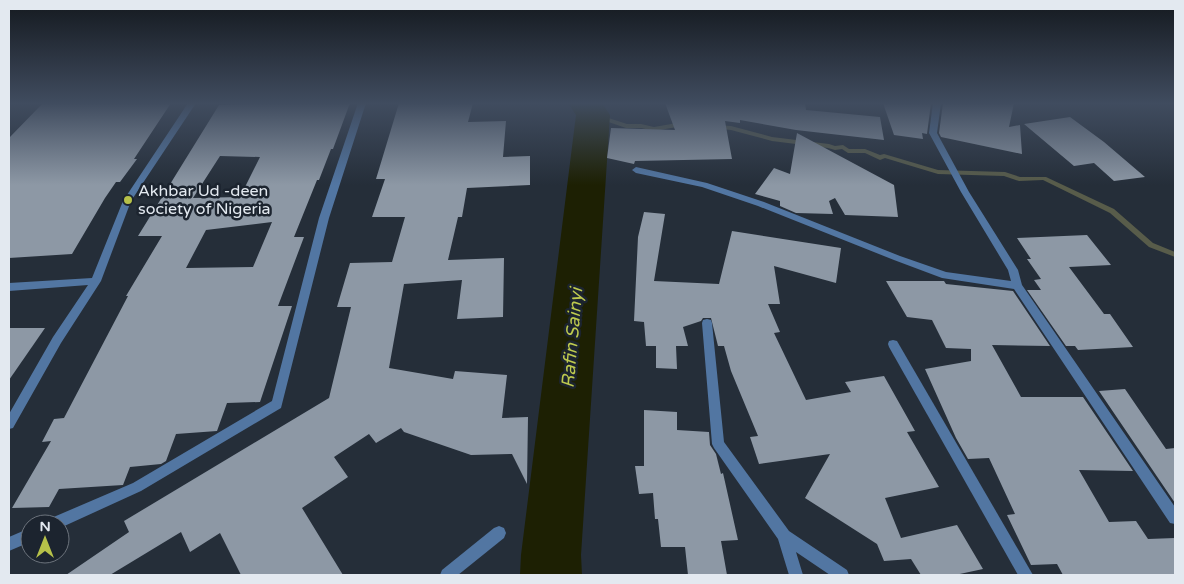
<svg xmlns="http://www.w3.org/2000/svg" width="1184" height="584" font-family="'Varela Round',sans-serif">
	<rect width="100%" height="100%" fill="#252e39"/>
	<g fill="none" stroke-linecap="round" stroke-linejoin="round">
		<g fill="#585c4a" fill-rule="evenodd">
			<polygon points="593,113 627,124 641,124 654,127 677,123 686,126 683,128 677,127 654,131 641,128 626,128 591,116 591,114"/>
			<polygon points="716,125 731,126 772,137 829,144 835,146 843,145 849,149 865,149 880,155 884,154 938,170 1005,172 1020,177 1046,177 1114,209 1153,243 1175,252 1175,257 1149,247 1110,213 1043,180 1019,181 1004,176 938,174 885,158 880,160 865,153 848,153 842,149 835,150 828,148 772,141 731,130 714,128 714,126"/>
		</g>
		<polygon fill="#1d2003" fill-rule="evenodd" points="568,103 602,103 610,115 581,555 582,575 520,575 521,555 576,115"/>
	</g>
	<g fill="#8d98a5" fill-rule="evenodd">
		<polygon points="43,103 171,103 134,159 137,159 120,182 116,182 105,198 72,254 9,258 9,138"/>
		<path d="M284,103H350L333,149H331L319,180H317L294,237H304L278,306H292L260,402L227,403L217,431L176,434L166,461L161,464L130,467L123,485L59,489L49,507L12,508L51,441L42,442L54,419L64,418L128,296H126L162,236H138L219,105ZM220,156L260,157L240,197L193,198ZM272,222L253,267L186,268L206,230Z"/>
		<polygon points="399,103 473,103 468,122 506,121 503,157 530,156 530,185 467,188 462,217 458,217 448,260 504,258 503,317 457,319 462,280 404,284 389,368 453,379 455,371 507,375 502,418 528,417 527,484 512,454 471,455 404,432 401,428 376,443 369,434 334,457 348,477 302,508 343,575 241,575 220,533 190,552 181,532 110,575 66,575 129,532 124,521 329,398 351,307 337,307 350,263 392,262 405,217 372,217 385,179 376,179"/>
		<polygon points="665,103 805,103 806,110 880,117 884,140 796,130 740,120 740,123 725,121 732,159 635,161 634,164 607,158 611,128 675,130"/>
		<polygon points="883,103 931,103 927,134 922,133 923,139 894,135"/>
		<polygon points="943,103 1014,103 1009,127 1020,125 1022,154 941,137 939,133"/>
		<polygon points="1070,117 1104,142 1145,177 1114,181 1094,163 1074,166 1024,124"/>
		<polygon points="797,133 894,185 898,217 845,215 835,198 829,201 833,214 796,213 780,206 780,201 755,194 774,168 790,174"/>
		<polygon points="644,212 665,214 654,281 719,284 732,231 841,248 836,283 774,266 780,304 768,304 780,332 774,333 806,400 851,392 845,382 884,376 915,431 907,432 939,487 885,498 901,538 957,525 983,569 955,575 921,575 911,559 884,561 877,544 805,498 830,454 759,464 750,437 758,436 731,371 724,346 718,346 711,318 703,318 701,321 683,327 688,346 676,346 677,369 656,368 656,346 646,346 644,322 634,321 638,237"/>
		<polygon points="1087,235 1111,265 1069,267 1104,314 1110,314 1133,347 1078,350 1075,346 1066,346 1027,290 1041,290 1034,280 1041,279 1027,259 1031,259 1017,238"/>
		<polygon points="886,281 944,281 946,284 1013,291 1050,346 992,345 1021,397 1083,397 1133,471 1079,470 1109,522 1136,521 1148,539 1175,538 1175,575 1063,575 1057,564 1031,565 1007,515 1015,514 989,458 968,459 956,438 925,369 971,361 971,349 946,348 932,320 907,317"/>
		<polygon points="9,328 45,328 9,380"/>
		<polygon points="1125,389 1166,449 1175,448 1175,503 1099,391"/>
		<polygon points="644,410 677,412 677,430 709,432 710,445 716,454 721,474 723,473 738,540 721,541 727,575 688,575 685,547 661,547 658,519 655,519 653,493 639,494 635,466 644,466"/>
	</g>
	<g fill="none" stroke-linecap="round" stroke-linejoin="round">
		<g fill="#5276a2" fill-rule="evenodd">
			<polygon points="188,103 196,103 131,201 101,281 61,343 13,428 9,429 9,414 53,337 88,285 9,291 9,283 92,278 123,201"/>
			<polygon points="358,103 366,103 329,218 281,408 141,491 60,528 60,524 47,524 49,519 133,483 272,401 319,218"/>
			<polygon points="933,103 941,103 937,133 969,192 1018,270 1022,285 1175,507 1175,524 1170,523 1014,289 942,278 894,260 758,206 702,187 636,173 632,170 636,167 707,183 764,202 900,256 946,272 1011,281 1008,270 961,192 929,133"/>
			<polygon points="707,319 711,320 712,323 724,442 789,531 847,570 849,575 830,575 796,552 803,575 789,575 778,539 714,448 712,444 702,323 703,320"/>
			<polygon points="893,340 897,341 1033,575 1018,575 889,347 888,344 889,341"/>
			<polygon points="499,526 504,528 506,533 504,538 458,575 440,575 442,570 494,528"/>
			<polygon points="30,528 30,542 9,551 9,537"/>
		</g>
	</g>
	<linearGradient id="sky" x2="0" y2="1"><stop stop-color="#14191f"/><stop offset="0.56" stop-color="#404c5f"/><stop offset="1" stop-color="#404c5f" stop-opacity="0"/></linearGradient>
	<rect width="1184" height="185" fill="url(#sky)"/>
	<circle fill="#b6c149" stroke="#1c242f" stroke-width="2" cx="128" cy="200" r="5"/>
	<g text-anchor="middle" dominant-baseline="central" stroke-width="5" stroke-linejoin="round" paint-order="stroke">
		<g font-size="16" fill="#e3e9f0" stroke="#1c242f" text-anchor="start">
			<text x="138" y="191">Akhbar Ud -deen<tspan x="138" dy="18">society of Nigeria</tspan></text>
		</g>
		<g font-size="18" font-style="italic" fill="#beca4e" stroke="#1c242f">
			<text transform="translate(572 338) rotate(-85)">Rafin Sainyi</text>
		</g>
	</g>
	<rect width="1184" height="584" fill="none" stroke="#e3e9f0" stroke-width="20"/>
	<g transform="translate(45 539)"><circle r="24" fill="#1c242f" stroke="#6c737c"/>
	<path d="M0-4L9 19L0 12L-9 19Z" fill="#b6c149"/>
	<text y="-8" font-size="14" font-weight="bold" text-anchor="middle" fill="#e3e9f0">N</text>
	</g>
</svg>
